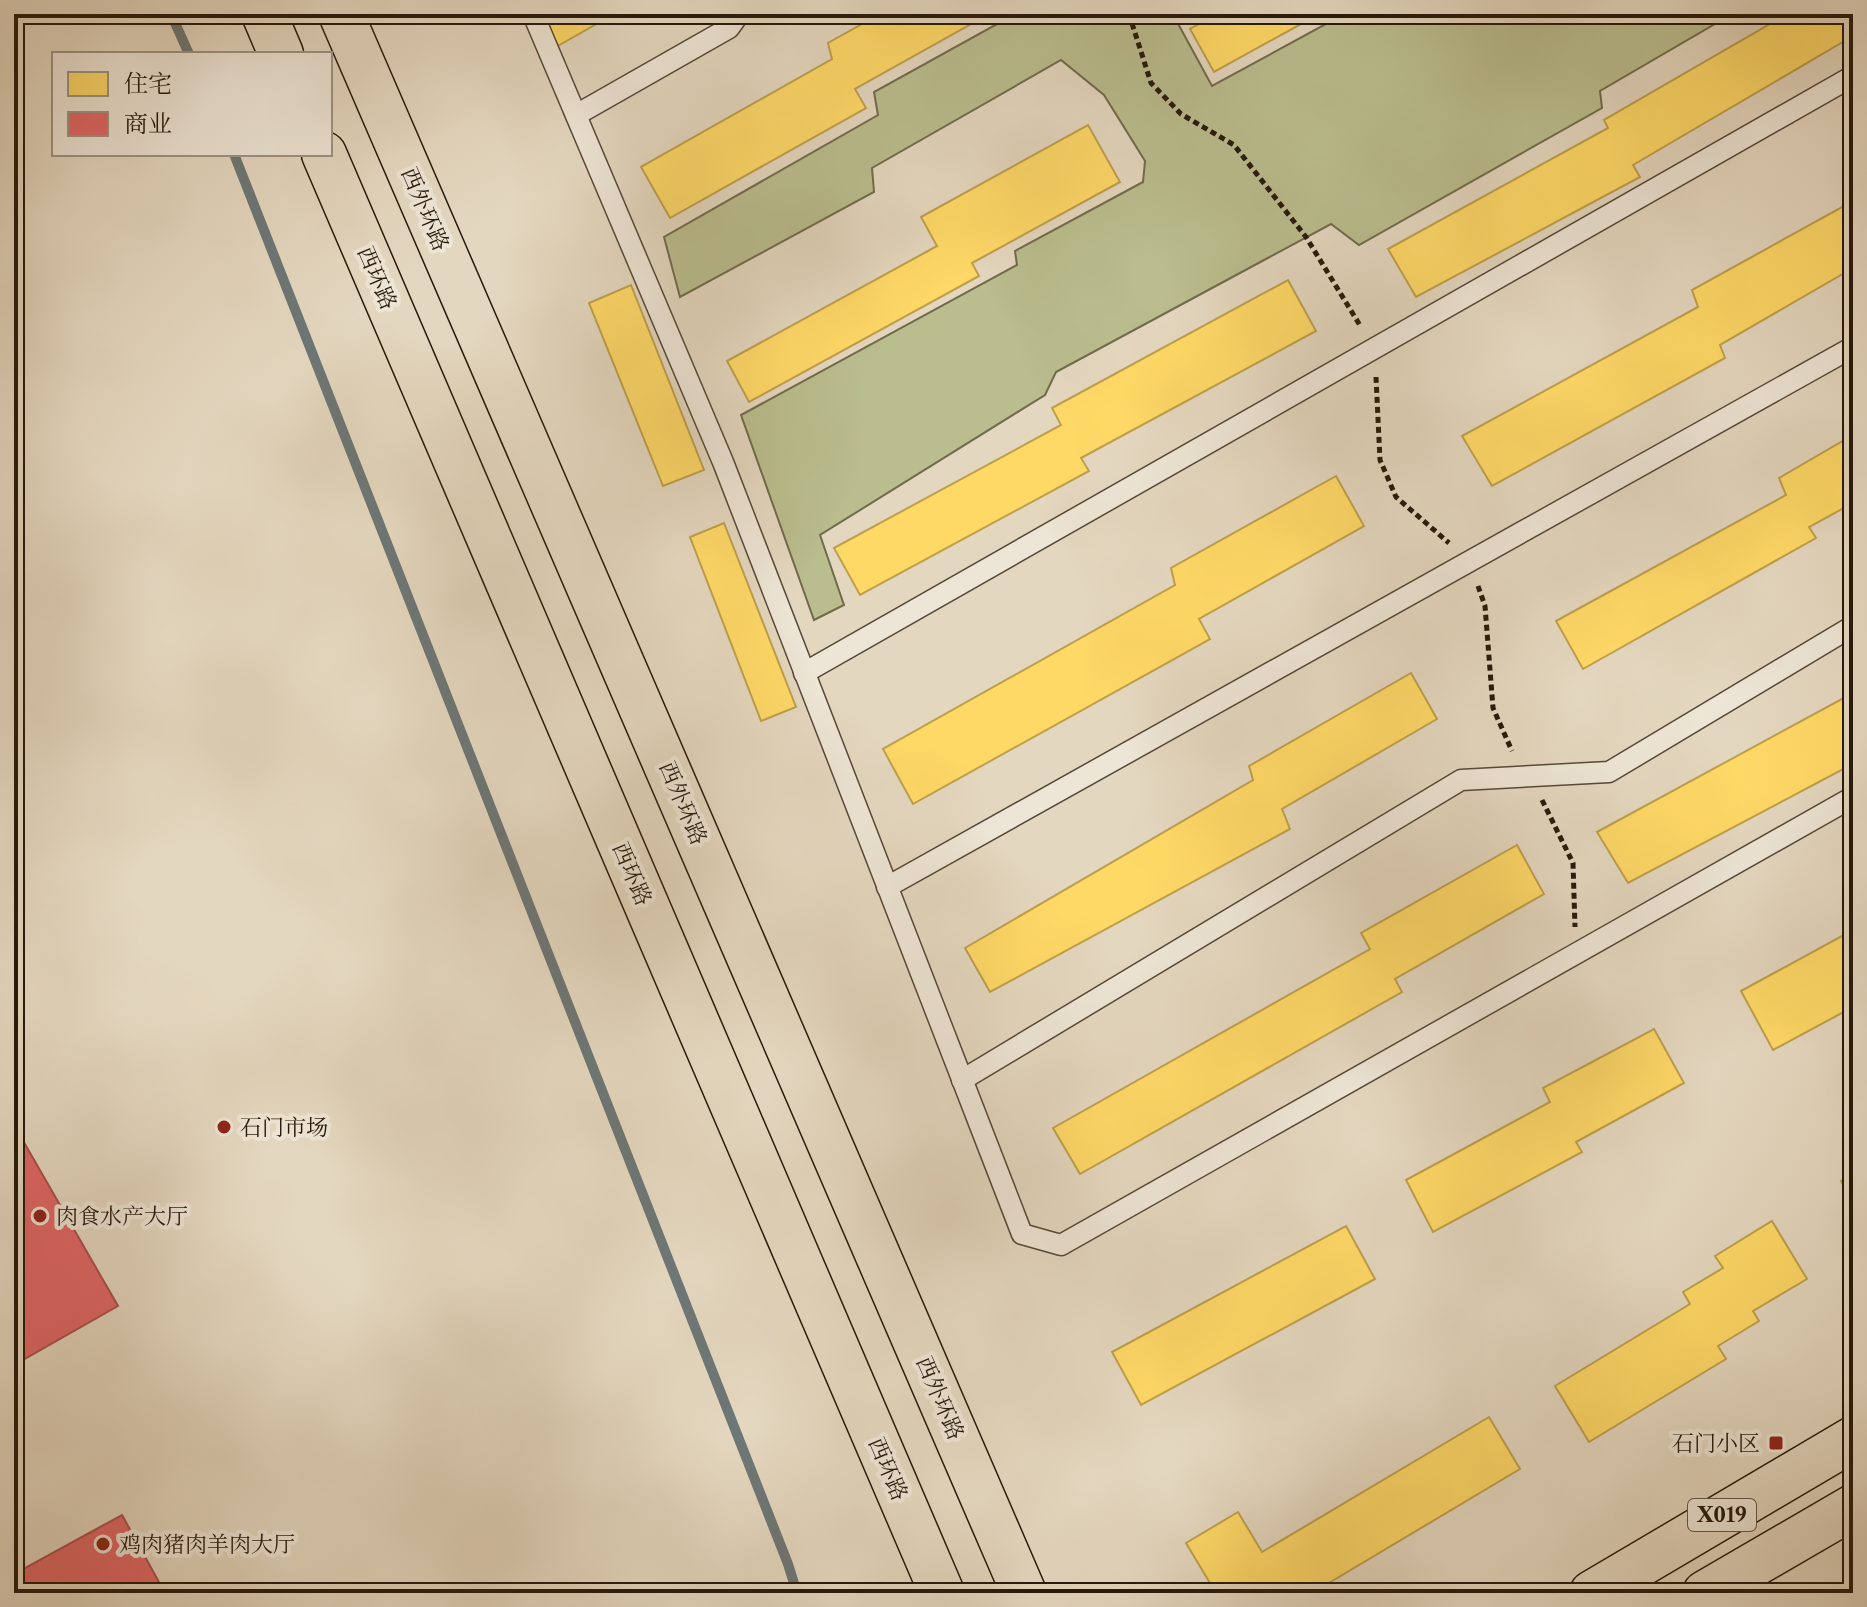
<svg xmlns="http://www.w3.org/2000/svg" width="1867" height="1607" font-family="'Libre Caslon Text','Noto Serif SC',serif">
	<rect width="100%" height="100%" fill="#e4d7bf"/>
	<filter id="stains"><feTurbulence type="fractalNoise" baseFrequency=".0025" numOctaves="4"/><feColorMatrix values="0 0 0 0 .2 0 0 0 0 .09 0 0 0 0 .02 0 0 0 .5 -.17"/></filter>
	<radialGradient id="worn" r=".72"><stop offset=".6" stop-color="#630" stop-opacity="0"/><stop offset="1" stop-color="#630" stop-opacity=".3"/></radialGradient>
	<polygon fill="#babd8e" stroke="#706b4c" stroke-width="2" points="1015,14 1185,14 1176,20 1212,86 1344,14 1732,14 1600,91 1602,108 1359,245 1331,224 1056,372 1045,395 820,535 844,605 814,620 741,415 1017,265 1015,251 1143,182 1145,161 1104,95 1061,60 872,168 874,192 680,297 664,237 878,115 874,92"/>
	<g fill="#ffd966" stroke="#be9f4b" stroke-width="2">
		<polygon points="537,14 614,14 556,47"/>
		<polygon points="880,14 989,14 855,89 866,108 670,218 641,167 832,59 828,43"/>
		<polygon points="1217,14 1319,14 1214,72 1190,29"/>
		<polygon points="1787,14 1853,14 1853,36 1633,165 1640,177 1416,297 1388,249 1608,128 1604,120"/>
		<polygon points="1088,125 1120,182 972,263 979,276 749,402 727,361 937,246 921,217"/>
		<polygon points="1853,201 1853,268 1720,345 1725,358 1492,486 1462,436 1698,307 1692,290"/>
		<polygon points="1288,280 1316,331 1081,458 1089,471 860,595 834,548 1061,425 1052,408"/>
		<polygon points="631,285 704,470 663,486 589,303"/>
		<polygon points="1853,435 1853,503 1809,527 1816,538 1583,669 1556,621 1786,495 1779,478"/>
		<polygon points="1336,476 1364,526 1199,619 1210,639 913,804 883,749 1175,585 1171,568"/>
		<polygon points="724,523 796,707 761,721 690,537"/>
		<polygon points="1411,673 1437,719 1282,809 1290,829 990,992 965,948 1253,780 1249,766"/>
		<polygon points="1853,693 1853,764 1628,883 1597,832"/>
		<polygon points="1517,845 1544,894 1395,979 1402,992 1080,1174 1053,1128 1370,949 1361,933"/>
		<polygon points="1853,930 1853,1007 1773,1050 1741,991"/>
		<polygon points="1654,1029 1684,1083 1576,1142 1582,1152 1433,1232 1406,1180 1550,1102 1543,1088"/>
		<polygon points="1853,1173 1853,1203 1841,1181"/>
		<polygon points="1772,1221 1807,1279 1753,1311 1759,1321 1718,1346 1726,1359 1589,1442 1555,1386 1690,1304 1683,1292 1723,1268 1715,1256"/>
		<polygon points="1346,1226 1375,1279 1141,1405 1112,1352"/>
		<polygon points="1489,1417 1520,1469 1312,1593 1216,1593 1186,1543 1238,1512 1262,1552"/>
	</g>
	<g fill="#e06666" stroke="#a84f4b" stroke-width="2">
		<polygon points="14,1125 118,1306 14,1365"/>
		<polygon points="122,1515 165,1593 14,1593 14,1574"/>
	</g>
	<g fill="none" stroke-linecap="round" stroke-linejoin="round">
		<g stroke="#6d7776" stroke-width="10">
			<polyline points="171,14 189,54"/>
			<polyline points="234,154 788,1564 797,1593"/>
		</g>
		<defs>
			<g id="service">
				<polyline points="533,14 723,462 1022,1234 1061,1245 1853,797"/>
				<polyline points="576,115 729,28 739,14"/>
				<polyline points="804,673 1853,76"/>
				<polyline points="887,887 1853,347"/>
				<polyline points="962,1080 1461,780 1609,772 1853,626"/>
			</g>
			<g id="primary">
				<polyline points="264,14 281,54"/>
				<polyline points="341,14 1024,1593"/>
				<polyline points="324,154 942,1593"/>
				<polyline points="1592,1593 1853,1439"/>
				<polyline points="1705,1593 1853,1507"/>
			</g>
		</defs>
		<use href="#service" stroke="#564838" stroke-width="23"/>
		<use href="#primary" stroke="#27190b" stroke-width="47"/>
		<g stroke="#27190b" stroke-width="5" stroke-dasharray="6 4" stroke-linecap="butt">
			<polyline points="1129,14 1151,83 1181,114 1234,145 1306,237 1361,327"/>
			<polyline points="1376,377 1380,460 1396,497 1449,543"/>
			<polyline points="1478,586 1485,606 1493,708 1512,751"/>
			<polyline points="1542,800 1573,863 1575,927"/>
		</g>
		<use href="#service" stroke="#ede5d5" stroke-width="20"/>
		<use href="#primary" stroke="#e4d7bf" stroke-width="44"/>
	</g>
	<g fill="#8f2418" stroke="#ede5d5" stroke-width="3">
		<circle cx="224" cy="1127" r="8"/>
		<circle cx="40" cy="1216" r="8"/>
		<rect x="1768" y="1435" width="16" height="16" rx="4"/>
		<circle cx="103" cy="1544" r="8"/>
	</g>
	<g text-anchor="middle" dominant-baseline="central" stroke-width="8" stroke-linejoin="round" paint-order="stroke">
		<rect fill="#ede5d5" stroke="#625648" stroke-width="2" x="1688" y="1499" width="68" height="32" rx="6"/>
		<g font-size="20" font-weight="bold" fill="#27190b">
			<text x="1722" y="1515">X019</text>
		</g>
		<g font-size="22" fill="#27190b" stroke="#ede5d5">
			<text transform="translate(425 209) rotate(67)">西外环路</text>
			<text transform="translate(377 278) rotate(67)">西环路</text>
			<text transform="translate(683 803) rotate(67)">西外环路</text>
			<text transform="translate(632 874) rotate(67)">西环路</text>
			<text transform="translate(940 1398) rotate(67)">西外环路</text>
			<text transform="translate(888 1469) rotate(67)">西环路</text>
		</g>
		<g font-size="22" fill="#27190b" stroke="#ede5d5" text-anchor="start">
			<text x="240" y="1127">石门市场</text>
			<text x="56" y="1216">肉食水产大厅</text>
			<text x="1760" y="1443" text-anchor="end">石门小区</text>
			<text x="119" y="1544">鸡肉猪肉羊肉大厅</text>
		</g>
	</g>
	<rect width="1867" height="1607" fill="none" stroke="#e4d7bf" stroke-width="48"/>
	<rect x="16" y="16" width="1835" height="1575" fill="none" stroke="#27190b" stroke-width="4"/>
	<rect x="24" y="24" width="1819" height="1559" fill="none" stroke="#27190b" stroke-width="2"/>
	<rect x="52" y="52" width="280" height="104" fill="#ede5d5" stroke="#9e9384" stroke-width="2"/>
	<rect x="68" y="72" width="40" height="24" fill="#ffd966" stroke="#9e9384" stroke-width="2"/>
	<text x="124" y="92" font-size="24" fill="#27190b">住宅</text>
	<rect x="68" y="112" width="40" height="24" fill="#e06666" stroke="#9e9384" stroke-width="2"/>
	<text x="124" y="132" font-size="24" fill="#27190b">商业</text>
	<rect width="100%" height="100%" filter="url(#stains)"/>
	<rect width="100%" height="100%" fill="url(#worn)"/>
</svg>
